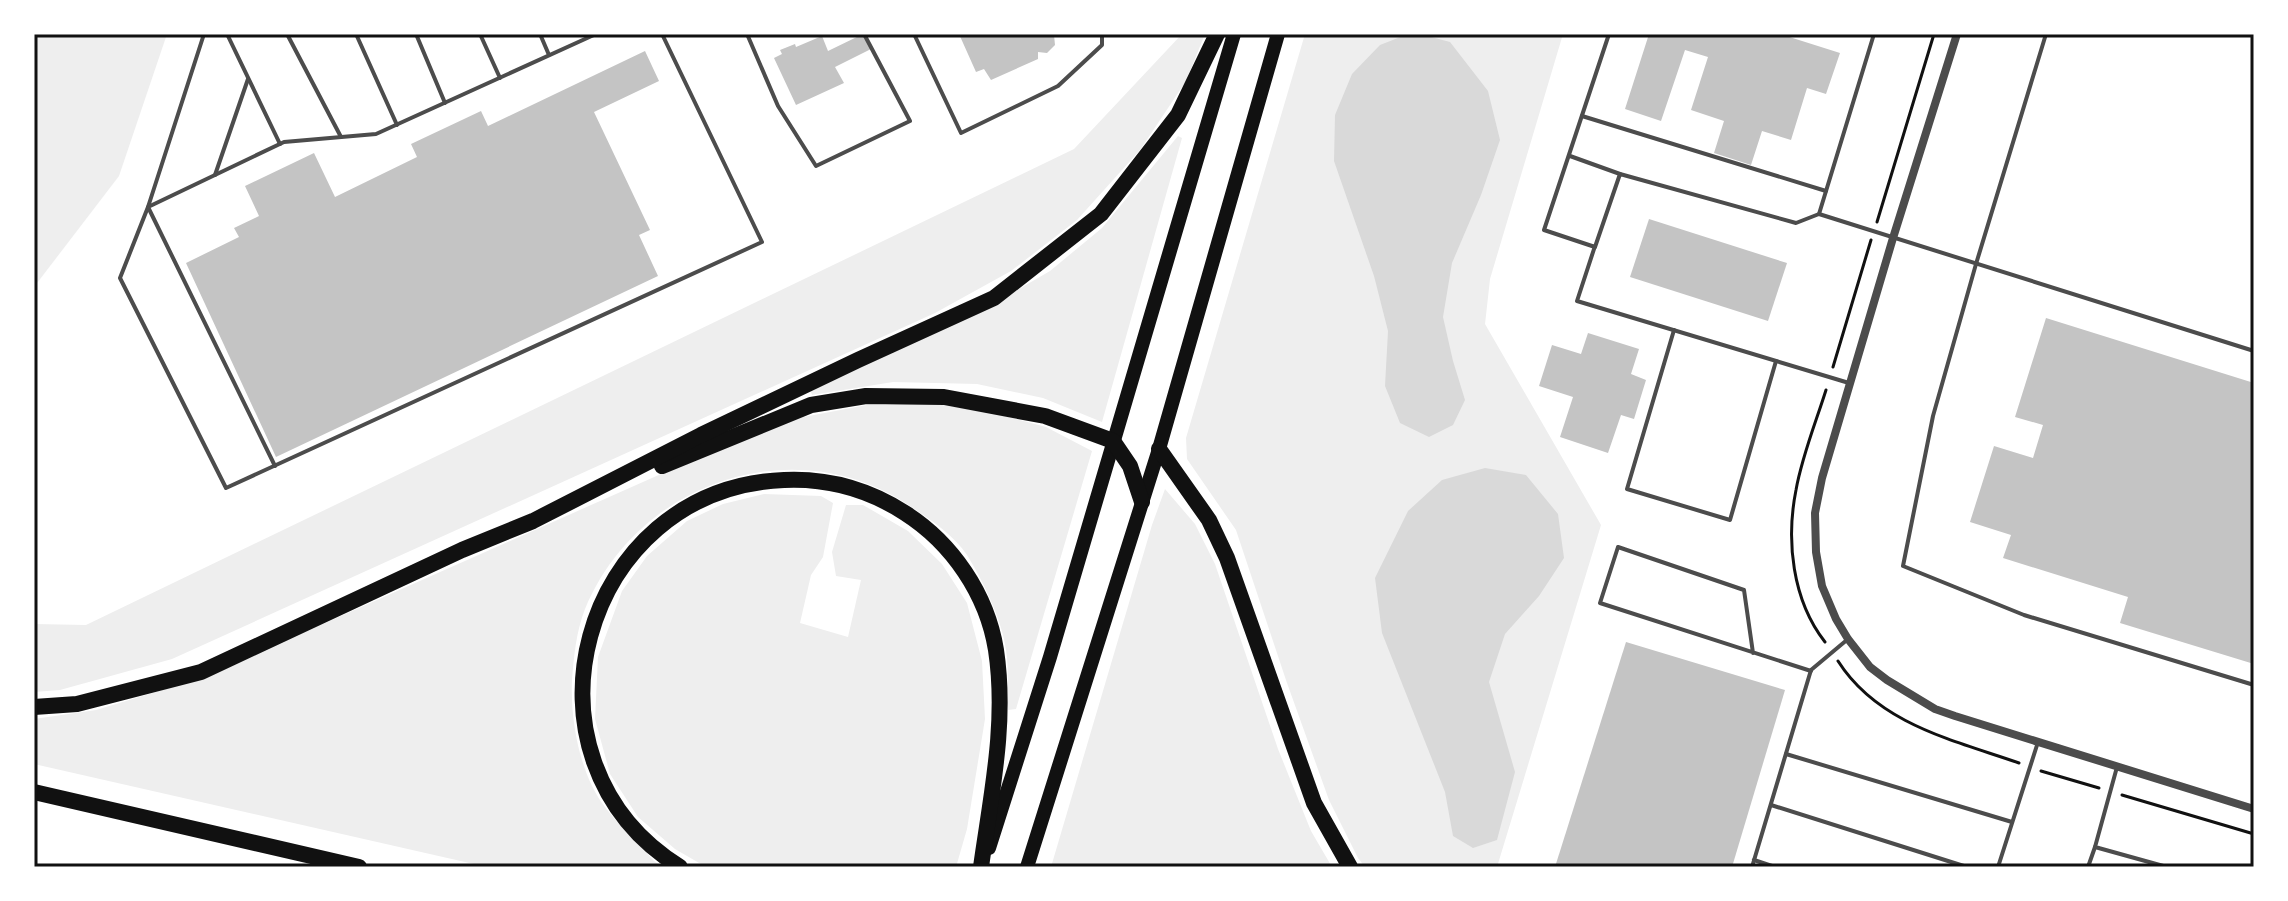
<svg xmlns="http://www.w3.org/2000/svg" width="2288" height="901" font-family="'Roboto Condensed',sans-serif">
	<rect width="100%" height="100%" fill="#fff"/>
	<g fill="#eee">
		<polygon points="34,34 167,34 119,176 34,287"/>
		<polygon points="1182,34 1205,34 1186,81 1140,150 1077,220 1011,271 935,313 172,659 60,690 34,692 34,624 86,625 1074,149"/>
		<polygon points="1305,34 1563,34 1490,279 1485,324 1601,525 1497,867 1365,867 1358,858 1329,800 1287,683 1236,530 1187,459 1186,438"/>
		<polygon points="1178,136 1182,138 1102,422 1043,398 977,384 893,382 812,395 810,390 1005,297 1050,271 1102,228"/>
		<path d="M930,403L993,413L1046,427L1092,451L1016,709L1008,710C1007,691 1009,669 1006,650C1002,620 983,581 967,555C953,534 928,518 907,504C792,429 637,483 585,609C576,632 574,656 572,680C570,720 580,775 605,807C619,826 638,843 654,861L663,867H487L34,764V719L96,710L199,679L670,470L798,418L867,405Z"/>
		<polygon points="1165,489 1195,524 1215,564 1278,749 1311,831 1332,867 1051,867 1152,525"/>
		<polygon points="764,494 821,496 833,503 823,557 811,575 800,623 848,637 861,580 836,576 832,552 846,505 863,505 908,531 942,564 967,603 982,661 985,719 967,829 956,867 706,867 675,849 638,817 610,774 595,719 598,657 622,591 647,556 687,521 723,504"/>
	</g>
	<g fill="#d9d9d9">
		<polygon points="1408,34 1420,34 1450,42 1488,91 1500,140 1481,195 1452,263 1443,317 1453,361 1465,400 1453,425 1429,437 1400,423 1385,386 1388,331 1374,276 1334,161 1335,115 1352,74 1380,45"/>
		<polygon points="1485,468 1526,475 1558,514 1564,558 1539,596 1505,634 1489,682 1515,772 1497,840 1473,848 1453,836 1445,792 1382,633 1375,578 1408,511 1442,480"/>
	</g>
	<g fill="#c4c4c4">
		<polygon points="863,34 871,49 835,67 844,83 796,105 774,58 782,54 780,50 795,44 796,47 822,36 828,51"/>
		<polygon points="959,34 1052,34 1054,35 1055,45 1047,53 1038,52 1038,59 991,80 984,69 976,72"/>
		<polygon points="1649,34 1780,34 1840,53 1826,94 1807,88 1791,140 1762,131 1751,165 1714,153 1724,121 1691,110 1708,57 1685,50 1661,121 1625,109"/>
		<polygon points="645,51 659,81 594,112 650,230 639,235 658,276 276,457 186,263 239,237 234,228 259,216 245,186 314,153 335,197 417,157 411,144 481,111 488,126"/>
		<polygon points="1649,219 1787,263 1768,321 1630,277"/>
		<polygon points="2046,318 2254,383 2254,664 2120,623 2128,597 2003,558 2011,535 1970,522 1994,446 2033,458 2043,425 2015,417"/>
		<polygon points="1588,333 1639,349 1631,374 1646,380 1634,419 1621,415 1608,453 1560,437 1573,397 1539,386 1552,345 1581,354"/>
		<polygon points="1626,642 1785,690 1732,867 1555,867"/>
	</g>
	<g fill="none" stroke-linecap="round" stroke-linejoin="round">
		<g stroke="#111" stroke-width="3">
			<polyline points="1877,222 1934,34"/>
			<polyline points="1833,367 1871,240"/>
			<path d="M1825,642C1792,600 1786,540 1796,490C1802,456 1816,422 1826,390"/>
			<path d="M1838,661C1878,724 1953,740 2019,763"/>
			<polyline points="2041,771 2099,788"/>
			<polyline points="2122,795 2254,834"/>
		</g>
		<g stroke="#4c4c4c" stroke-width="4">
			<polyline points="204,34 148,207 120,278 226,488 762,242 662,34"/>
			<polyline points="227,34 280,144"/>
			<polyline points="287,34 341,137"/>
			<polyline points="356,34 397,125"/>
			<polyline points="416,34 445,103"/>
			<polyline points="480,34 500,78"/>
			<polyline points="540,34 549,55"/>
			<polyline points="747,34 778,106 816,166 910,121 864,34"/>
			<polyline points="914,34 961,133 1058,86 1102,45 1102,34"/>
			<polyline points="1609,34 1544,230 1595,247 1620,174 1796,223 1819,214 2254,351"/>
			<polyline points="2046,34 1976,264 1933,416 1903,566 2024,615 2254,685"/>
			<polyline points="1582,116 1826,191"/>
			<polyline points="1570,156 1620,174"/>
			<polyline points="215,175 248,79"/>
			<polyline points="1819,214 1874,34"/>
			<polyline points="1595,246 1577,301 1849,383"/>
			<polyline points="1674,330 1627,489 1730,520 1776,361"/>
			<polyline points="275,466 148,207 284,142 376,134 596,34"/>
			<polyline points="1753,653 1744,590 1618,547 1600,603 1811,671"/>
			<polyline points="1786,754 2012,822"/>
			<polyline points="2117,767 2095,847 2167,867"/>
			<polyline points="1771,805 1967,867"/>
			<polyline points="1754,860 1775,867"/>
			<polyline points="1752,867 1811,670 1848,639"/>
			<polyline points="1998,867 2038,742"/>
			<polyline points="2088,867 2095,847"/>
		</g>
		<polyline stroke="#4c4c4c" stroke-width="8" points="1957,34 1893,238 1822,478 1815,513 1816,552 1822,586 1836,619 1848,639 1870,667 1887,680 1935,709 1955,716 2254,809"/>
		<g stroke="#111" stroke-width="14">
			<polyline points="989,848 1050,657 1234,34"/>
			<polyline points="1027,867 1159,449 1278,34"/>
		</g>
		<g stroke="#111" stroke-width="16">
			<polyline points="1159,449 1209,520 1227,558 1314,803 1350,867"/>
			<polyline points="662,466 811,405 866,396 944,397 1045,416 1113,441 1130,466 1142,502"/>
			<polyline points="34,707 77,704 201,672 462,550 533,521 701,435 858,360 994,298 1101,214 1178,115 1217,34"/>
			<polyline points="34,792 359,867"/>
			<path d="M680,867C506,759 580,488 784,480C828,478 868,489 905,513C952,543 987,594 996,650C1007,723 991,795 981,867"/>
		</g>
	</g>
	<rect width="2288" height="901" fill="none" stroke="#ffffff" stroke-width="72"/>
	<rect x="36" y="36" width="2216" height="829" fill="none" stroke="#111" stroke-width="3"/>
</svg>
